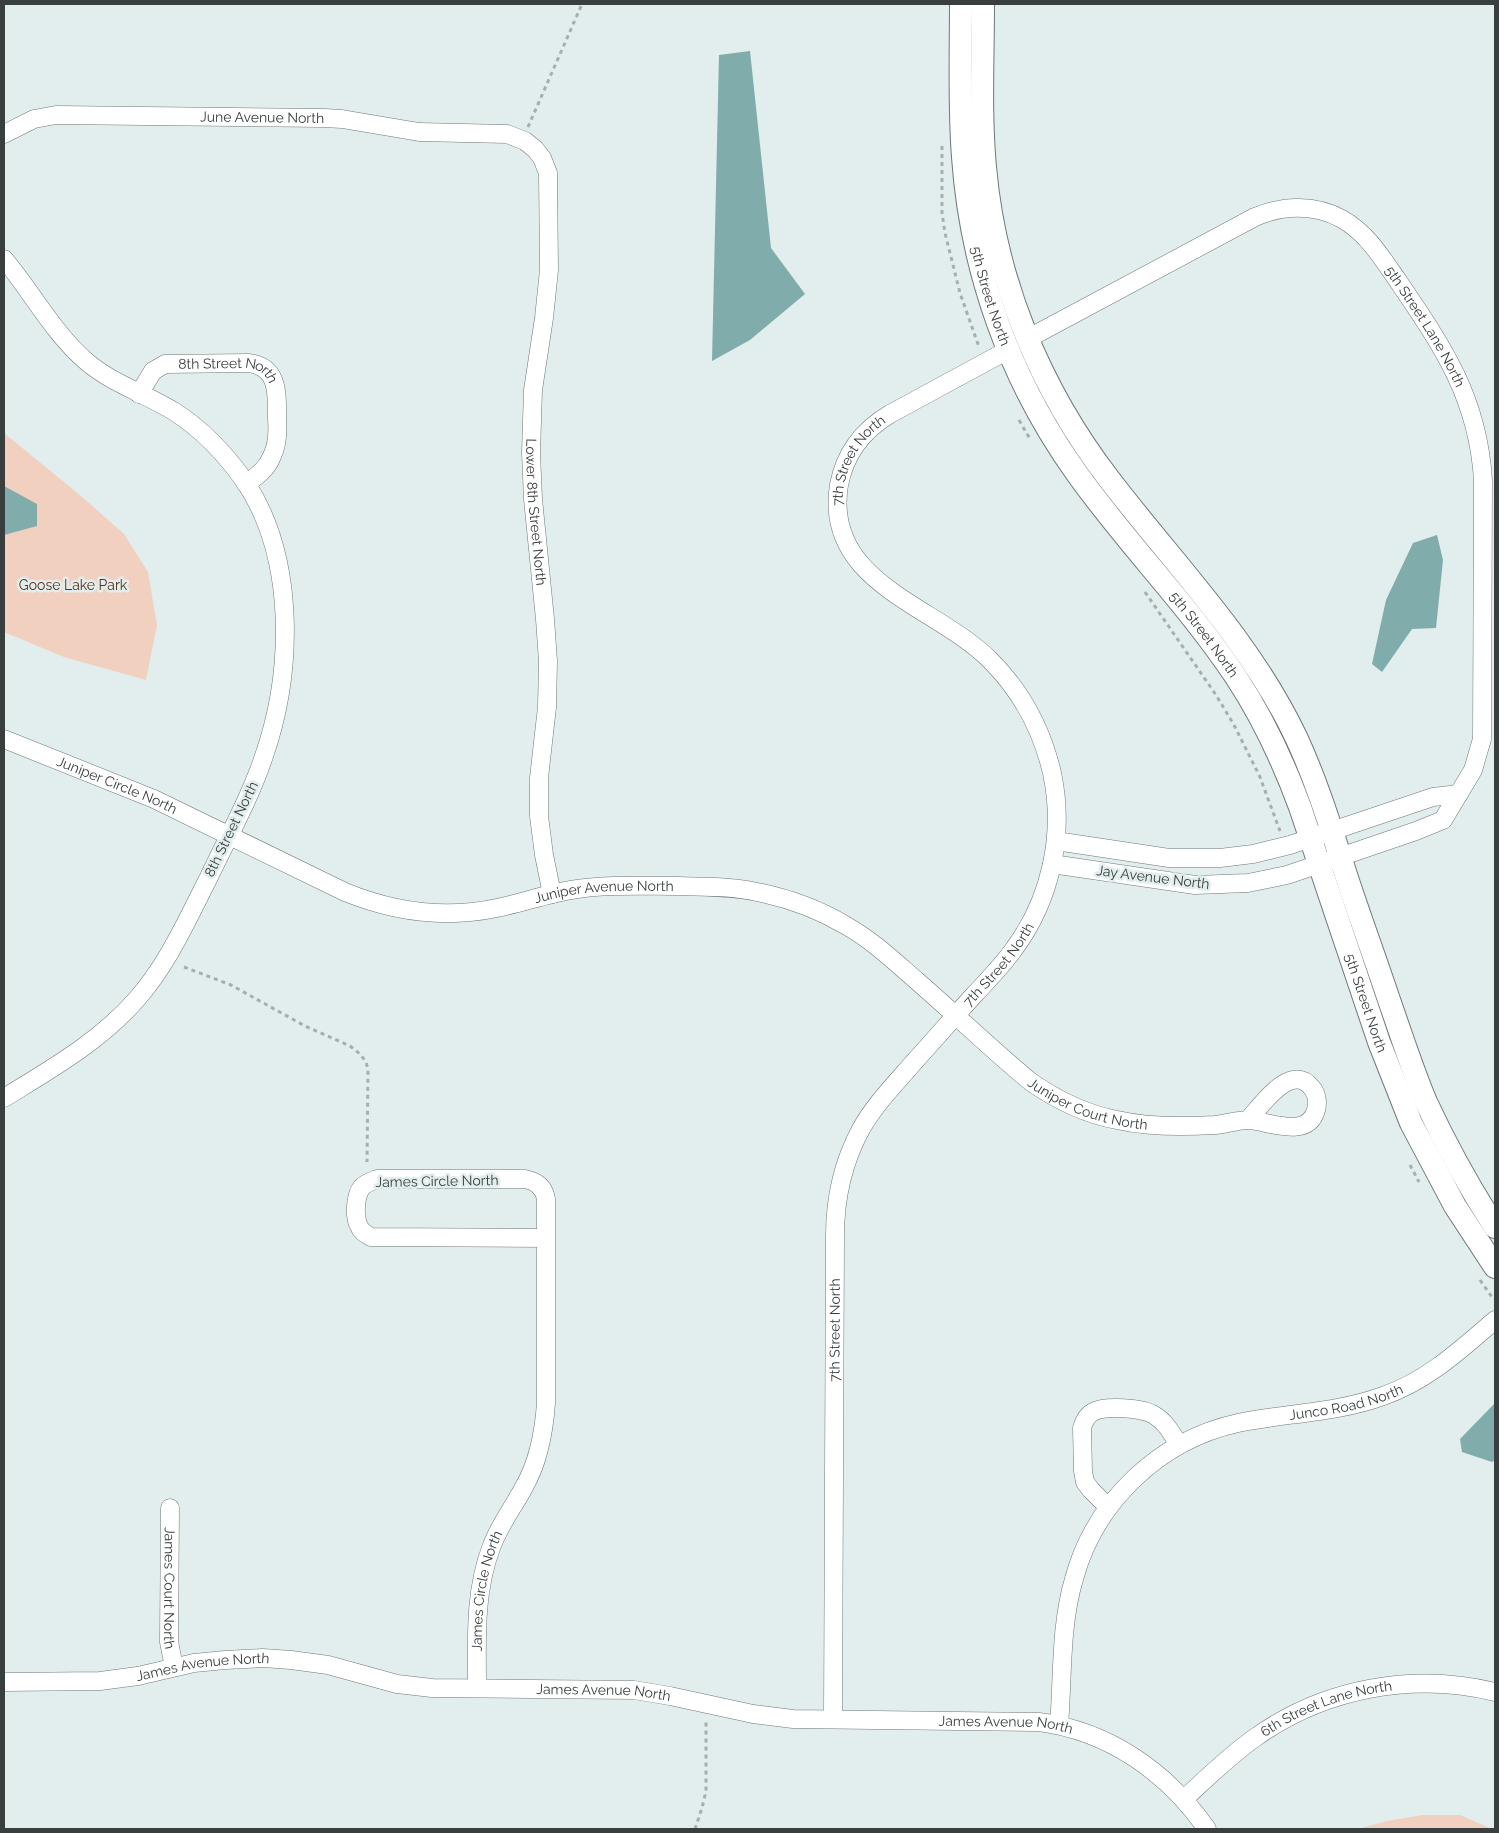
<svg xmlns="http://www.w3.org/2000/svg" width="1499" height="1833" font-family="Raleway,sans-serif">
	<rect width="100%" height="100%" fill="#e2eded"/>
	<g fill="#f2d0c0">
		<polygon points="4,433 81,496 124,534 148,572 157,625 146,680 64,657 4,632"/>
		<polygon points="1423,1815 1460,1815 1492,1829 1358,1829 1387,1821"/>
	</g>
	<g fill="#81acac">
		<polygon points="750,51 771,248 805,294 750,340 712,361 719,55"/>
		<polygon points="4,486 37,504 37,526 4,535"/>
		<polygon points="1437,535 1443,560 1436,628 1412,629 1382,672 1372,664 1386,600 1413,543"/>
		<polygon points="1495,1403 1495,1460 1492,1462 1462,1452 1460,1439"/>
	</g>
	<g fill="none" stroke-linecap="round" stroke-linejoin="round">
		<defs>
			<g id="minor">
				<path id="s1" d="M4,134L34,119L56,115L324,118L342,119L419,132L507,134L525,141L535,149L542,158L548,173L549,270L544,318L533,390L531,453L533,499L545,619L548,661L547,707L539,778V816L544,855L552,894"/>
				<path d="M4,259C32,292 53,333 87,362C113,384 146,394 175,412C203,430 227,456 246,483C296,560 293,672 264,756C250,798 228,837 209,877C187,920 168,964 136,1000C99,1042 51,1069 4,1098"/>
				<path id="s2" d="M1027,339L1255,217C1283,205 1315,204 1342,219C1367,233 1382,258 1398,281C1443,347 1478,398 1483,480L1482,739L1473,770L1443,820L1416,831L1287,875L1248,883L1195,885L1052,864"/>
				<path id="s3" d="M139,394L153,371L165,364L248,363C279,366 277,394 277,418C278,431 278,444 272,456C267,469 257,476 246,484"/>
				<path id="s4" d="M4,739L154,799L345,892C394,912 445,919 497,908C522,903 546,894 571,890C606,884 642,886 677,886C704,887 731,886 757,892C787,898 818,909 845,925C872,940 894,961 917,981C955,1014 992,1050 1031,1082C1057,1100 1085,1114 1117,1120C1148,1127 1183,1127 1215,1125C1226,1124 1238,1120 1249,1120C1268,1121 1308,1140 1316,1110C1318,1103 1317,1094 1312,1088C1291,1061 1261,1106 1248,1120"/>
				<polyline points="1056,841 1169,858 1220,858 1253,854 1290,845 1433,797 1459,794"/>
				<path d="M1108,1507L1091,1490L1085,1482L1083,1471L1082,1428C1084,1421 1087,1415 1093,1412C1105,1405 1143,1408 1154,1415C1166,1422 1172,1434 1179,1445"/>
				<path id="s5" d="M170,1508L169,1642L174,1667"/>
				<path id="s6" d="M4,1682L100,1681L138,1676L194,1663L225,1660L263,1658L291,1660L328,1665L397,1684L432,1688L634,1690L670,1696L753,1714L793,1719L1039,1722C1109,1731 1167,1772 1207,1829"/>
				<path id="s7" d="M477,1688C477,1640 474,1593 491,1548C499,1525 513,1508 524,1487C539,1461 544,1432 546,1403V1199C544,1187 536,1181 525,1179H377C372,1181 366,1183 362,1187C355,1195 354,1217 359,1226C361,1232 366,1234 371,1237L546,1238"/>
				<path id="s8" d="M833,1719L835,1236C835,1198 843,1162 861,1129C875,1104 895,1084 914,1062C934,1040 954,1017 974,995C988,980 1002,966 1014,949C1051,899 1065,834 1052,773C1042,730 1021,691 990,660C935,605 823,583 839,485C845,453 863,430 890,414L1008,350"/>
				<path id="s9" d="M1059,1725C1063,1677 1060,1626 1074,1579C1095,1501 1160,1440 1238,1423C1286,1413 1337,1413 1383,1396C1427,1381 1460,1350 1495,1320"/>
				<path id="s10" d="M1184,1799C1207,1778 1230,1755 1256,1737C1325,1688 1413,1672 1495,1692"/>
			</g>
			<g id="tertiary">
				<path id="s11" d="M961,4C961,55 959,106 963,157C971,272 1011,382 1078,475C1128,545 1189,606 1236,677C1263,718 1283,761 1300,807L1379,1042L1411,1123L1455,1206L1495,1267"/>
				<path d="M983,4C983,58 980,113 985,167C995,281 1040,389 1109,479C1173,563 1250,640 1296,737C1318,784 1333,835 1349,884C1362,923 1376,961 1389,1000C1401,1034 1412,1069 1426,1102C1446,1145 1469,1187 1495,1227"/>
			</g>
		</defs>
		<use href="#minor" stroke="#6e7878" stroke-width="19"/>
		<use href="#tertiary" stroke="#6e7878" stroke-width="24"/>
		<g stroke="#a6afaf" stroke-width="3" stroke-dasharray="4 4" stroke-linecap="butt">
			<polyline points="528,127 582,4"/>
			<polyline points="942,146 942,213 945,233 960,293 979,347"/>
			<polyline points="1019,420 1030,439"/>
			<polyline points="1145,592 1216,695 1234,725 1260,777 1280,831"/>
			<polyline points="184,967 231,985 305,1026 350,1046 360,1054 366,1062 368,1070 367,1162"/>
			<polyline points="1410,1165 1419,1182"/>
			<polyline points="1480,1280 1492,1297 1495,1299"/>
			<polyline points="695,1829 702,1808 706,1791 706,1719"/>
		</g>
		<use href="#minor" stroke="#fff" stroke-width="18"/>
		<use href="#tertiary" stroke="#fff" stroke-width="22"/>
	</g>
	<g text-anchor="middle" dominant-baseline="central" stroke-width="5" stroke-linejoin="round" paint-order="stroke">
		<g font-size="14" fill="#393e3e" stroke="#e2eded">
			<text stroke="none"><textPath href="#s1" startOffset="262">June Avenue North</textPath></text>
			<text stroke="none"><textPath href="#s11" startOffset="295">5th Street North</textPath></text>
			<text stroke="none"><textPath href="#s2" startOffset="486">5th Street Lane North</textPath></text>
			<text stroke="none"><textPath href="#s3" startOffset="106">8th Street North</textPath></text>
			<text stroke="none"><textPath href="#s8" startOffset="1424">7th Street North</textPath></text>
			<text stroke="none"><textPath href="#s1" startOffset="908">Lower 8th Street North</textPath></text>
			<text stroke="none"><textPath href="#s11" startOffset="699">5th Street North</textPath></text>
			<text stroke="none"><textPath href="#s4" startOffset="122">Juniper Circle North</textPath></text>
			<text transform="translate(231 829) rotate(-64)">8th Street North</text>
			<text transform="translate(1153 877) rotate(7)">Jay Avenue North</text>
			<text stroke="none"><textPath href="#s4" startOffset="638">Juniper Avenue North</textPath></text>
			<text stroke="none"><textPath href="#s8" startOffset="809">7th Street North</textPath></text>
			<text stroke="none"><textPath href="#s11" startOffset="1104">5th Street North</textPath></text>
			<text stroke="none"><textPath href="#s4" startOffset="1192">Juniper Court North</textPath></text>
			<text transform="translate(437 1181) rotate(-1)">James Circle North</text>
			<text stroke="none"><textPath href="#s8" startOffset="389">7th Street North</textPath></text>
			<text stroke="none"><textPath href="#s9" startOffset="495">Junco Road North</textPath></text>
			<text stroke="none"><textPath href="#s5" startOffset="80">James Court North</textPath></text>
			<text stroke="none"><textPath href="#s7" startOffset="98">James Circle North</textPath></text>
			<text stroke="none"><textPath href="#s6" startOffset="200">James Avenue North</textPath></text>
			<text stroke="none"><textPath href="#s6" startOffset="605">James Avenue North</textPath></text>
			<text stroke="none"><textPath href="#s10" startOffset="172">6th Street Lane North</textPath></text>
			<text stroke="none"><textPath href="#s6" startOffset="1010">James Avenue North</textPath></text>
		</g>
		<g font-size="14" fill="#5c2f16" stroke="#e2eded">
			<text x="73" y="585">Goose Lake Park</text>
		</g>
	</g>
	<rect width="1499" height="1833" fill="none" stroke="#393e3e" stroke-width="10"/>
</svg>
